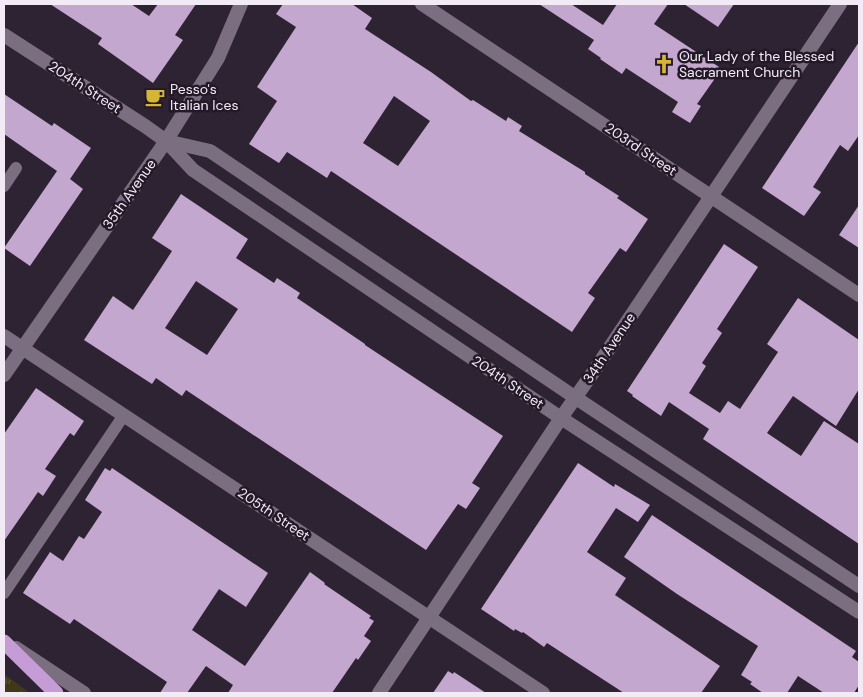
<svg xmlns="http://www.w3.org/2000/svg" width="863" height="697" font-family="'DM Sans',sans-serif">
	<defs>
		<pattern id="grass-tufts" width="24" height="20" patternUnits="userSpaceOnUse" patternTransform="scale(1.25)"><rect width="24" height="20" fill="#413819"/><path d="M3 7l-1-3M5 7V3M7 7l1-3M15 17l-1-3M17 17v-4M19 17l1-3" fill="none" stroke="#5d553b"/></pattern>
	</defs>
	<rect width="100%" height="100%" fill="#2e2332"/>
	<polygon fill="url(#grass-tufts)" points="4,674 26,690 29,693 4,693"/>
	<g fill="#c3a7ce" fill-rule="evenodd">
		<polygon points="50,4 131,4 149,16 158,4 196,4 175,35 183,40 153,83 98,44 102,38"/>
		<path d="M283,4H352L372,18L365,29L431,72L471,101L473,100L506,121L508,117L522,126L519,131L585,172V174L619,196L617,198L648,219L626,252L620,248L588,293L595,298L572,332L331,171L327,178L287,152L279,163L249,144L277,101L257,87L296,27L276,14ZM394,96L430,121L398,166L363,143Z"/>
		<polygon points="539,4 571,4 603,25 617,4 668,4 654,24 719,67 713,76 716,77 697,104 701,106 690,123 672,112 678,102 626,68 622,74 600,59 601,58 588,49 594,40"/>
		<polygon points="684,4 734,4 718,27"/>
		<polygon points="859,42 859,135 848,151 840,145 813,187 821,192 804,216 762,188"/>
		<polygon points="4,94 52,126 54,123 91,148 70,179 83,189 30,266 4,248 57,171 4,134"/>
		<path d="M181,194L248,239L236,258L274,283L277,278L300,293L297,298L365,344V345L503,436L472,483L480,488L466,509L458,504L426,550L186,390L182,396L156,378L152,384L84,340L113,296L133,310L159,271L172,251L152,238ZM196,281L238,309L207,355L165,328Z"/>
		<polygon points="859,205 859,248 839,235"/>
		<polygon points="724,244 758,267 717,329 722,333 702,363 706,366 689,393 720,413 728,401 740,409 778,352 767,344 798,298 859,340 859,389 836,426 793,396 767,433 801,456 824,421 859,444 859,544 703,439 709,429 669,402 661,416 632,396 633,395 627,391"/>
		<polygon points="36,388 84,421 74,436 70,433 45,469 56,476 43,496 38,492 4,541 4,434"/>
		<polygon points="578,463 614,487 615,484 650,505 638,522 616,508 587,552 626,578 615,595 720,666 701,693 624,693 547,643 544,647 523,632 522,633 515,629 514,631 481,609"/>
		<polygon points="105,468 110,471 112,468 268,573 246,607 219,589 192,630 245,666 310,572 325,583 324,584 371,616 369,618 374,621 364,636 371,641 358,660 356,658 332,693 228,693 233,685 206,666 187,693 160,693 167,682 74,619 70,624 23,593 50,552 63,561 79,536 84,539 102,512 85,500"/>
		<polygon points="652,515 856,651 852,657 859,662 859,685 854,693 824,693 798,676 787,693 763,693 750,684 752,682 741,675 758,646 677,594 624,557"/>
		<polygon points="448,671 453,674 454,672 486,693 433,693"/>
	</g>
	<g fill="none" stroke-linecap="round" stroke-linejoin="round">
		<g stroke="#7c6e81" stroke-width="12">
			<polyline points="4,186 16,168"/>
			<polyline points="4,593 124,415"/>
		</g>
		<g stroke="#7c6e81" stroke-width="14">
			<polyline points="422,4 859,295"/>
			<polyline points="4,35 145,126 166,141 193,170 561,418 859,612"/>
			<polyline points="166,141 210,151 576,398 859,586"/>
			<polyline points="4,336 543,693"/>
			<polyline points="379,693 561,418 594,371 840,4"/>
		</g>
		<g stroke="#7c6e81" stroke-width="14">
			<polyline points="4,375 166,141 218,58 241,4"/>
			<polyline points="16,648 84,693"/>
		</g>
		<polyline stroke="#c69cd6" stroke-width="15" points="4,642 56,693"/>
	</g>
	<defs>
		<symbol id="church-bare" viewBox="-9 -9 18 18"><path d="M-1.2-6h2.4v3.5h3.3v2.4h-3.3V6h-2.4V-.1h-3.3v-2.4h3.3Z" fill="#d5b535" stroke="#241928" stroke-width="2.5" paint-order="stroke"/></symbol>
		<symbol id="cafe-bare" viewBox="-9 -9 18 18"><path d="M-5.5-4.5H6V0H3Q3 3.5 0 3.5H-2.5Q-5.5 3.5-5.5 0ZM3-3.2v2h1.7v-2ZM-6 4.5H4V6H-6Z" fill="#d5b535" stroke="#241928" stroke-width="2.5" paint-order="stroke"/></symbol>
	</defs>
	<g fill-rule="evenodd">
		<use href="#church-bare" x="650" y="50" width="28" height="28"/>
		<use href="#cafe-bare" x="141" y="83" width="28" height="28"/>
	</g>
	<g text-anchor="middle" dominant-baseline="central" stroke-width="5" stroke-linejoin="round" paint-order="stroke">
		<g font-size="14" fill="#f2ebf5" stroke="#241928" text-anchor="start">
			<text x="679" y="56">Our Lady of the Blessed<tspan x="679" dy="16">Sacrament Church</tspan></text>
			<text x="170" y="89">Pesso's<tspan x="170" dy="16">Italian Ices</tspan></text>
		</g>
		<g font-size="14" fill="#f2ebf5" stroke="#241928">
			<text transform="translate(85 87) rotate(33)">204th Street</text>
			<text transform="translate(641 149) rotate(34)">203rd Street</text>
			<text transform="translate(129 194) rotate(-55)">35th Avenue</text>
			<text transform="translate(609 348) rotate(-56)">34th Avenue</text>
			<text transform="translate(508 382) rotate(34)">204th Street</text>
			<text transform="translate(274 514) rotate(34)">205th Street</text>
		</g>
	</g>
	<rect width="863" height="697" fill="none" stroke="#f2ebf5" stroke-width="10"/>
</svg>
